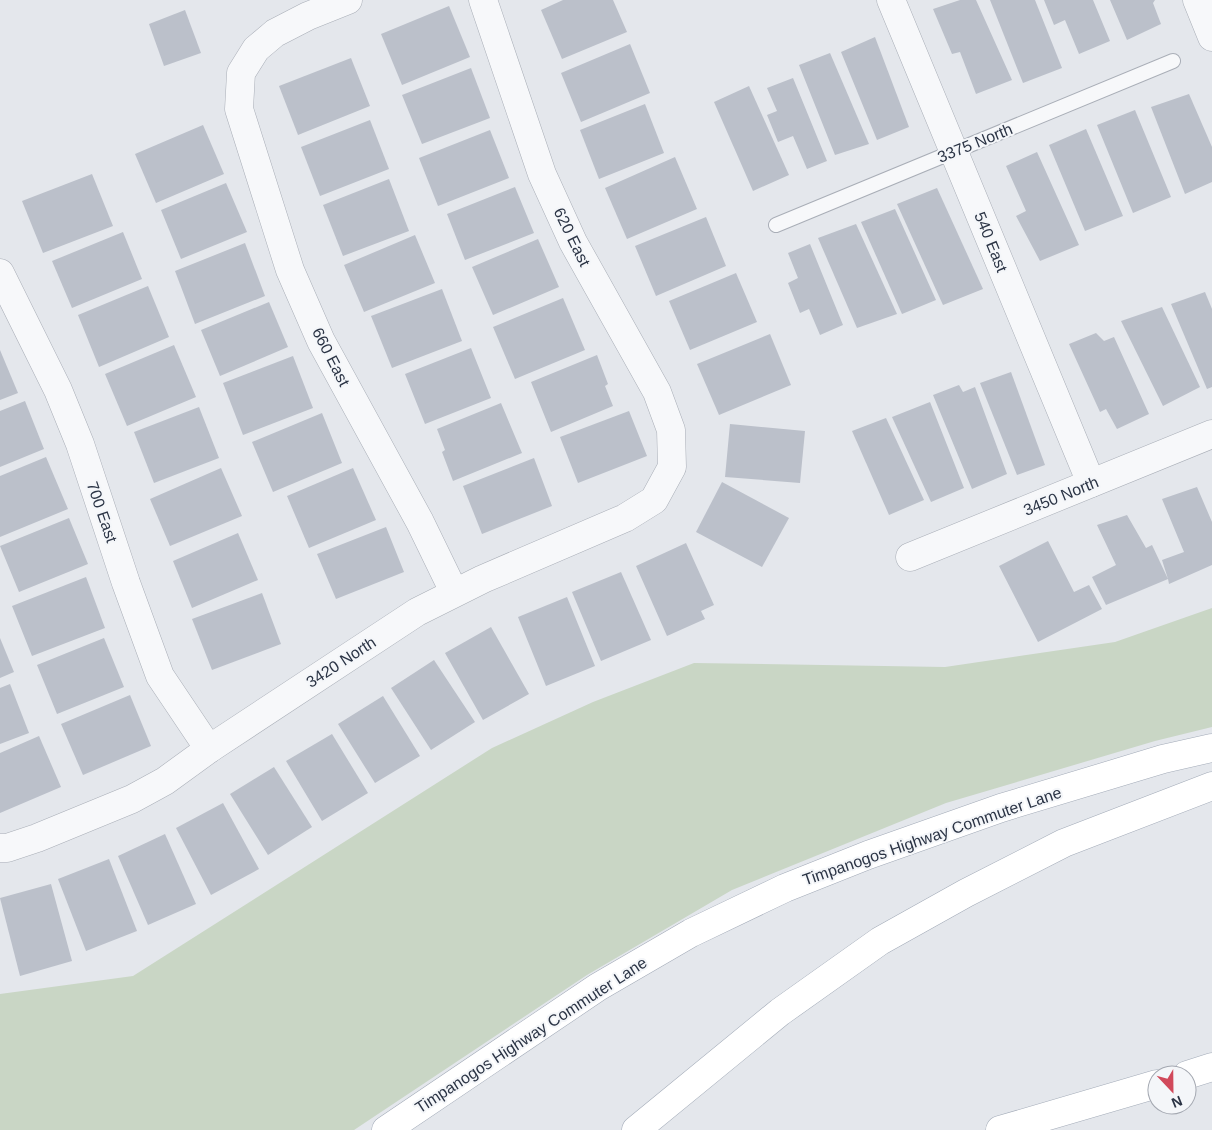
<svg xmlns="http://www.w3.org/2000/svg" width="1212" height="1130" font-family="Helvetica,sans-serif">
	<rect width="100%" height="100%" fill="#e4e7ec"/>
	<polygon fill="#c9d6c5" points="1212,608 1212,727 1155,741 946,803 732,890 587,975 354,1130 0,1130 0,994 133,976 492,748 593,702 694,663 945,667 1115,642"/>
	<g fill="#bbc0ca">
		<polygon points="563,0 613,0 627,32 562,59 541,10"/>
		<polygon points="960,0 976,0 1012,80 976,94 960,52 952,54 933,9"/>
		<polygon points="990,0 1035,0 1062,68 1023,83"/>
		<polygon points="1044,0 1093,0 1110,41 1079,54 1065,20 1054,25"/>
		<polygon points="1110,0 1155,0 1153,3 1161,24 1127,40"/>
		<polygon points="449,6 470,57 402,85 381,34"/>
		<polygon points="185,10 201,53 164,66 149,24"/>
		<polygon points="875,37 909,127 877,140 841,52"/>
		<polygon points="630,44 650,93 581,122 561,73"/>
		<polygon points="830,53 869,144 835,155 799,65"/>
		<polygon points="351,58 370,106 298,135 279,86"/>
		<polygon points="471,68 490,118 422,144 402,95"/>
		<polygon points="793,78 827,161 807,169 793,136 778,142 767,115 777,111 767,88"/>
		<polygon points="749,86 789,175 753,191 714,102"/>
		<polygon points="1189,94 1212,147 1212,182 1185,194 1151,107"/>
		<polygon points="645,104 664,153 599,179 580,130"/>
		<polygon points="1135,110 1171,197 1133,213 1097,125"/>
		<polygon points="370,120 389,169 320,196 301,147"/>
		<polygon points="203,125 224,174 156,203 135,154"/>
		<polygon points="1086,129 1123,216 1085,231 1049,145"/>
		<polygon points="490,130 509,178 438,206 419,158"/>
		<polygon points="1037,152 1079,245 1040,261 1016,216 1026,211 1006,166"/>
		<polygon points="675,157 697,209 627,239 605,188"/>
		<polygon points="92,174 113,226 43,253 22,201"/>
		<polygon points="389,179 409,231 343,256 323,205"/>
		<polygon points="226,183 247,232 181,259 161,210"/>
		<polygon points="515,187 534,233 465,260 447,214"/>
		<polygon points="937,188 983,289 943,305 897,204"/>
		<polygon points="895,209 936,300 902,314 861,222"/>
		<polygon points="706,217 726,266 656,296 635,246"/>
		<polygon points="856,224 897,314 857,328 818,238"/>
		<polygon points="123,232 142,279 72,308 52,261"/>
		<polygon points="415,235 435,283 364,312 344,265"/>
		<polygon points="538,239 559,287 493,315 472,267"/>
		<polygon points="245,243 265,296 195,324 175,271"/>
		<polygon points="810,244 843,325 820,335 809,309 800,313 788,283 798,278 788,253"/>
		<polygon points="736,273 757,322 690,350 669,301"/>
		<polygon points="148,286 169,337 99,367 78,315"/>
		<polygon points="442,289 462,341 392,368 371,316"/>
		<polygon points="1205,292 1212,309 1212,387 1207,389 1171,304"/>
		<polygon points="563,298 585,350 515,379 493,327"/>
		<polygon points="269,302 288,347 220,376 201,330"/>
		<polygon points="1162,307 1200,387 1163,406 1121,321"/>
		<polygon points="1096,333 1104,341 1114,337 1149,414 1117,429 1106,409 1100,412 1069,344"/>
		<polygon points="770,334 791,385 719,415 697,364"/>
		<polygon points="174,345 196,397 127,426 105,374"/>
		<polygon points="471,348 491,398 425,424 405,374"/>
		<polygon points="0,350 18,393 0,400"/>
		<polygon points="597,355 608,384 605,386 613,406 551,432 531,382"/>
		<polygon points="293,356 313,408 243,435 223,383"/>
		<polygon points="1011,372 1045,465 1017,475 980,383"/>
		<polygon points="959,385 963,392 975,387 1007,474 972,489 933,395"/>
		<polygon points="25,401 44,449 0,467 0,411"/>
		<polygon points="930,402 964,488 931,502 892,417"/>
		<polygon points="501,403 522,453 453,481 442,452 445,450 437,429"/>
		<polygon points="199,407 219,458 154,483 134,432"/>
		<polygon points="629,411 647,456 578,483 560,437"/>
		<polygon points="322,413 342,463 273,492 252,442"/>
		<polygon points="886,418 924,500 889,515 852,431"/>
		<polygon points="730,424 805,431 800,483 725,477"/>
		<polygon points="46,457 68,509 0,537 0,476"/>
		<polygon points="534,458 552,506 482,534 463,486"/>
		<polygon points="221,468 242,516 170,546 150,499"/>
		<polygon points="353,468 376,520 309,548 287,496"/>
		<polygon points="722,482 789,518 762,567 696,532"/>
		<polygon points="1197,487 1212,522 1212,565 1169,584 1168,579 1106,605 1092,577 1116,565 1097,525 1127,515 1146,548 1152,545 1168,579 1162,560 1184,552 1162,499"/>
		<polygon points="69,518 88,564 19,592 0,546"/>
		<polygon points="386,527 404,572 336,599 317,554"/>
		<polygon points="238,533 258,580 192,608 173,561"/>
		<polygon points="1048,541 1074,592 1089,585 1102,609 1038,642 999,566"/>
		<polygon points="686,543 714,605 701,611 705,619 667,636 636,566"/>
		<polygon points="621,572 651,640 601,661 572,592"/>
		<polygon points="86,577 105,628 32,656 12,606"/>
		<polygon points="262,593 281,644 212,670 192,619"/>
		<polygon points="567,597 595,666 546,686 518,617"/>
		<polygon points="491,627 529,694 483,720 445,653"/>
		<polygon points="0,638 14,672 0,678"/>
		<polygon points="104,638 124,687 57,714 37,665"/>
		<polygon points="434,660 475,722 431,750 391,688"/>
		<polygon points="10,684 29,733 0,744 0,688"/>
		<polygon points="130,695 151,746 83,775 61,724"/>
		<polygon points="383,696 420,756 375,783 338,724"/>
		<polygon points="332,734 368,793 322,821 286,761"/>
		<polygon points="39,736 61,787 0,813 0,753"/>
		<polygon points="274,767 312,827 268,855 230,794"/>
		<polygon points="223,803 259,869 211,895 176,828"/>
		<polygon points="165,834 196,904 148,925 118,856"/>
		<polygon points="109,859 137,931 86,951 58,879"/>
		<polygon points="51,884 72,961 20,976 0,898"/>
	</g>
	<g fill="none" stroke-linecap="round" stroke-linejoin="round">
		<defs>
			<polyline id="service" points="776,225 1173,61"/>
			<g id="minor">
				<polyline points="348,0 308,16 275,33 256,49 241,73 239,109 290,270 321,341 420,522 454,592"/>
				<polyline points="891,0 1091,483"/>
				<polyline points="1197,0 1212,37"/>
				<polyline points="0,273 58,390 80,444 126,583 160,676 209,749"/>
				<polyline points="910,557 1212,434"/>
				<polyline points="0,848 7,848 37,838 132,799 165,781 209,749 417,612 483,579 625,518 654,500 672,467 671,430 657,392 573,242 542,174 483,0"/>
			</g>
			<g id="primary">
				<polyline points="1187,1075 1212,1067"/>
				<polyline points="386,1130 598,987 691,933 785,888 868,855 1001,808 1163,759 1212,748"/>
				<polyline points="636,1130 780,1012 880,941 966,893 1064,843 1212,786"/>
				<polyline points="1000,1130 1157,1084"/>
			</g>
		</defs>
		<use href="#service" stroke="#a9aeb7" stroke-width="16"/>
		<use href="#minor" stroke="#a9aeb7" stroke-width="29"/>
		<use href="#primary" stroke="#a3abb8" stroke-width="29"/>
		<use href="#service" stroke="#f7f8fa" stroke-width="14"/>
		<use href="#minor" stroke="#f7f8fa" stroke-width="28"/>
		<use href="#primary" stroke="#fff" stroke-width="28"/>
	</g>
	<g text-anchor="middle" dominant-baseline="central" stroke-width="4" stroke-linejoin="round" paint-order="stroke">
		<g font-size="16" fill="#2b3445" stroke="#f4f6f9">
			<text transform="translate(975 143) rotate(-22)">3375 North</text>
			<text transform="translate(572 237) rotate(64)">620 East</text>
			<text transform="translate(991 242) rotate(68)">540 East</text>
			<text transform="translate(331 357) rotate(63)">660 East</text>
			<text transform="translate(1061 496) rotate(-22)">3450 North</text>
			<text transform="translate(102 512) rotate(71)">700 East</text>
			<text transform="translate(341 662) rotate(-33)">3420 North</text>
			<text transform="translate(932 836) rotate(-19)">Timpanogos Highway Commuter Lane</text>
			<text transform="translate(531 1035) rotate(-33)">Timpanogos Highway Commuter Lane</text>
		</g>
	</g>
	<g transform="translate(1172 1090) rotate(158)"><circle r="24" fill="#f4f6f9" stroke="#a4a8b1"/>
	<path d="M0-4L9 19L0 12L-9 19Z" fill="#d1495b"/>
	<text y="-8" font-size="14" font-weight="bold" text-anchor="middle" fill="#2b3445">N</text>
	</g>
</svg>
